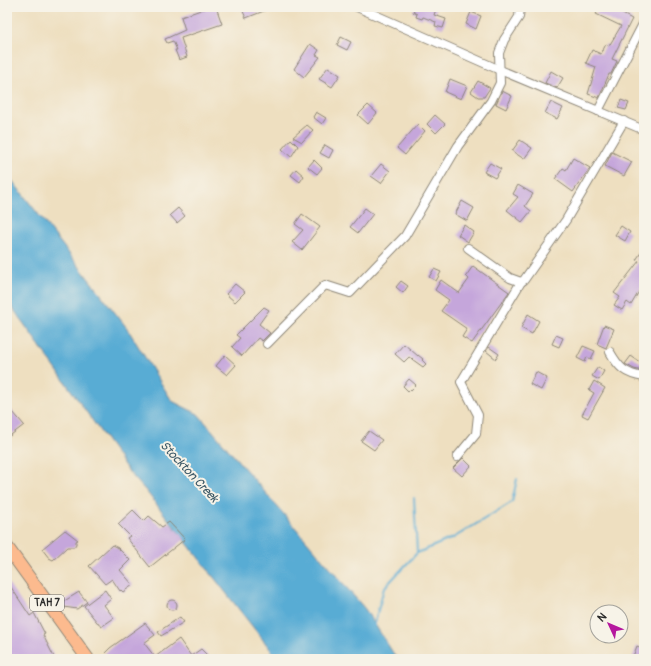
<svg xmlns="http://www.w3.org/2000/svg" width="651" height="666" font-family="Pangolin,sans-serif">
	<rect width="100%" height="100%" fill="#f7f3e8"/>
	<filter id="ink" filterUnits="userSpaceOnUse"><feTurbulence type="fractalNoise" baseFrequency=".025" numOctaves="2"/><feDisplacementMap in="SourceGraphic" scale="8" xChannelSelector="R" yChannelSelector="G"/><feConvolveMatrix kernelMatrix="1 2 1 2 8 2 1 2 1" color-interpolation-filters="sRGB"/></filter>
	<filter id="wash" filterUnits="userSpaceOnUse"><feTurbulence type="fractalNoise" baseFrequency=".012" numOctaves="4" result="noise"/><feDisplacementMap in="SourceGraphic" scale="16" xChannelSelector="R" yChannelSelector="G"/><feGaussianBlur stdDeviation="0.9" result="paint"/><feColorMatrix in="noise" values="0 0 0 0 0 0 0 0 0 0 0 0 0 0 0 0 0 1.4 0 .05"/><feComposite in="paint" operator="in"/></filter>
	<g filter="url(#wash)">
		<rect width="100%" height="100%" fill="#eedfc0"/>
		<polygon fill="#58acd4" stroke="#426c80" points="7,174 127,328 172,401 198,414 365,609 397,659 278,659 146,491 129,472 7,300"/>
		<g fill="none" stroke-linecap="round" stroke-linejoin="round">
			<g stroke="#58acd4" stroke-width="2">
				<polyline points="414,498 417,553"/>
				<polyline points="374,625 384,588 417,553 455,537 512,502 517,479"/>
			</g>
		</g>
		<g id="blocks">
			<g fill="#c5a6db">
				<polygon points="209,7 216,7 222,24 181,38 187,57 179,60 175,50 177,50 173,41 167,43 165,39 185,30 181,17"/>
				<polygon points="241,7 274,7 246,18"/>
				<polygon points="415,7 431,7 436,9 434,15 446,19 443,28 435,26 436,22 423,17 422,19 416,17 417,14 413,12"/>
				<polygon points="600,7 616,7 615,10 632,19 612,59 617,61 611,74 609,74 599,98 588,94 596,67 586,63 592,50 601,54 606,44 609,46 621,26 596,14"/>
				<polygon points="471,12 481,16 476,29 466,24"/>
				<polygon points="341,37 351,42 347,50 337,45"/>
				<polygon points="310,44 319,50 316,55 320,57 304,77 294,69"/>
				<polygon points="328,67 340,75 332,87 319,79"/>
				<polygon points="551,71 563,78 557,88 545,83"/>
				<polygon points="450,79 467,86 461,99 445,92"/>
				<polygon points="478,81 490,88 484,97 478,97 471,92"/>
				<polygon points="502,91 512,96 506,109 496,104"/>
				<polygon points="621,100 629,103 626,110 618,108"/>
				<polygon points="551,102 563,108 557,119 545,113"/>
				<polygon points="368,105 377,113 368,124 358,115"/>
				<polygon points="316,112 326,118 322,124 313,117"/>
				<polygon points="435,115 445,124 436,133 427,124"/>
				<polygon points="418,124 425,131 405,155 397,148"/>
				<polygon points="307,125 313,130 302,142 293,137"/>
				<polygon points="291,139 298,146 291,157 282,149"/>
				<polygon points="520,140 532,148 524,159 512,151"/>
				<polygon points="325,145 333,150 329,158 320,153"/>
				<polygon points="612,152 632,162 624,176 605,166"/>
				<polygon points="573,158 590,168 573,192 555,179 563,168 566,170"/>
				<polygon points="314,160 322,168 317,174 308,167"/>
				<polygon points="490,163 501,169 495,178 484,172"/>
				<polygon points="381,164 390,171 381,183 371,176"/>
				<polygon points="296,169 304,176 300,182 291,175"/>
				<polygon points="518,185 533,194 525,206 531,211 522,222 507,210 518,197 513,194"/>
				<polygon points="462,201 474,208 467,221 455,214"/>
				<polygon points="178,208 185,216 177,223 170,215"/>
				<polygon points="365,208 373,214 358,233 350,227"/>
				<polygon points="302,214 320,227 302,250 292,242 303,230 295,224"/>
				<polygon points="464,225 474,232 468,242 458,235"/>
				<polygon points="621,226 630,232 625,241 615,235"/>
				<polygon points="644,248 644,283 631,305 627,302 622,310 614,305 620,297 614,293 639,261 636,260"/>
				<polygon points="473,266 509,292 472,343 462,337 467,329 441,311 449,300 435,290 441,280 459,293 469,279 466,276"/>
				<polygon points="434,269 441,272 436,281 429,277"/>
				<polygon points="401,281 408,286 403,293 396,287"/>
				<polygon points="235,284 245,292 235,302 226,294"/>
				<polygon points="264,307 269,310 259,324 270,333 262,341 258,338 242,356 232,347 240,338 236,335"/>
				<polygon points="528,314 539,321 532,334 521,328"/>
				<polygon points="604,325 614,329 606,348 597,344"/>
				<polygon points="556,335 563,338 559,347 552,344"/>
				<polygon points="404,344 418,356 418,355 423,359 422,360 426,364 423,367 409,357 404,362 395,354"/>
				<polygon points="583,346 595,351 591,359 587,357 585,362 577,358"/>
				<polygon points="489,347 499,354 496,359 486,351"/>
				<polygon points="225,355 236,365 227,375 216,366"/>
				<polygon points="631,356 644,365 643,371 634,369 625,364"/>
				<polygon points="598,367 604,371 599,380 592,376"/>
				<polygon points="536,372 547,378 541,390 530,384"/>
				<polygon points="409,379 416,385 409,392 403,386"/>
				<polygon points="594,381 605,388 588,418 582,415 594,393 589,390"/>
				<polygon points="7,405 24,425 7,438"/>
				<polygon points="369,431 382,440 374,450 361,441"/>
				<polygon points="463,458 471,466 462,476 453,468"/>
				<polygon points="133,510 144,521 149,516 162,527 169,522 185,539 150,567 127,538 130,536 118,524"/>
				<polygon points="65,530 78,540 76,541 76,544 74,547 67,547 53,560 49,558 42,549"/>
				<polygon points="112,545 118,548 130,560 120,570 133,585 123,592 121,590 120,591 112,579 105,584 89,566"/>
				<polygon points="7,581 30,616 34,613 45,634 43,635 55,659 7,659"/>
				<polygon points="105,590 111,599 104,605 114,618 101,627 84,606"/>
				<polygon points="79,592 87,602 77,609 64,607 61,603"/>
				<circle cx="172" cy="605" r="5"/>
				<polygon points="180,617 184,622 161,636 158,632"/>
				<polygon points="145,623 155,635 144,643 155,657 179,639 191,656 201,649 211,659 99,659 110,648"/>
				<polygon points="637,646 644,649 644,659 632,659"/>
			</g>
		</g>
	</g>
	<g filter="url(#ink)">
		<use href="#blocks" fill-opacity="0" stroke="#8c8576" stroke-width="1"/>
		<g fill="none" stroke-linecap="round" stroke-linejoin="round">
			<defs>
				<g id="minor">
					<polyline points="357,7 500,70 644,130"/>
					<polyline points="598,111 644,22"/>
					<polyline points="468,248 510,278 521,282 524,280 566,220 624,121"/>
					<polyline points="267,344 325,285 350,293 405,236 458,146 491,101 500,83 499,53 504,40 519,17 520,7"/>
					<path d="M610,352C619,368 625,374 644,377"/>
					<polyline points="457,457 476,434 478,415 461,382 521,282"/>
				</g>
				<polyline id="highway" points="7,547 88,659"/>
			</defs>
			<use href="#minor" stroke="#8c8576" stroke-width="10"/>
			<use href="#highway" stroke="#8c8576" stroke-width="14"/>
			<use href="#minor" stroke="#fff" stroke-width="8"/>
			<use href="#highway" stroke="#fcba8e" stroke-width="12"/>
		</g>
	</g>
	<g text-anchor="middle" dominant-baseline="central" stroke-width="4" stroke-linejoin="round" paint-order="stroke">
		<rect fill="#f7f3e8" stroke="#686764" stroke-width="1" x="30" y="595" width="34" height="16" rx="3"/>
		<g font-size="10" font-weight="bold" fill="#2b2b2b">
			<text x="47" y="603">TAH 7</text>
		</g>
		<g font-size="12" font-style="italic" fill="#3b5866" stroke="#f7f3e8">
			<text transform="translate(189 472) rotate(47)">Stockton Creek</text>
		</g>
	</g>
	<rect width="651" height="666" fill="none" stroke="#f7f3e8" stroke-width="24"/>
	<g transform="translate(609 624) rotate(314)"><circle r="19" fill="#f7f3e8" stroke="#a5a39c"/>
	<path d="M0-3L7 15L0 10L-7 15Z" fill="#b5179e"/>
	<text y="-6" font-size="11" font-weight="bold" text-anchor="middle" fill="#2b2b2b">N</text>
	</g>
</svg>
